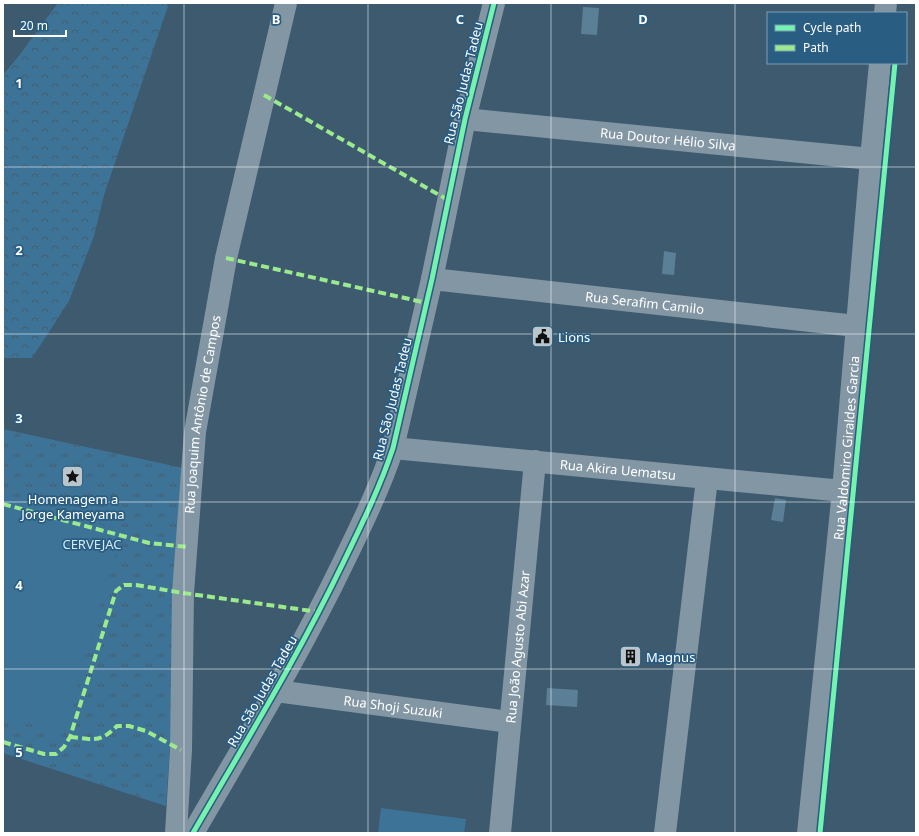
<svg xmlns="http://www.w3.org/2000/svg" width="919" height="836" font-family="'Noto Sans',sans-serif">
	<defs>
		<pattern id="forest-crowns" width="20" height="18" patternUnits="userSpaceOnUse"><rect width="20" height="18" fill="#3e7398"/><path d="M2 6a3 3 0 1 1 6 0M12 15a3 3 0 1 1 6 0" fill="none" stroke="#465c6a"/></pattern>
		<pattern id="park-tufts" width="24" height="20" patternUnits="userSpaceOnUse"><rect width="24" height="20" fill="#3e7398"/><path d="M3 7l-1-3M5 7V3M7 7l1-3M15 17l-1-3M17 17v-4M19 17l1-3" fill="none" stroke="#465c6a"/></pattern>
	</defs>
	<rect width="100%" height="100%" fill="#3d5a6e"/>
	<polygon fill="url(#forest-crowns)" points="58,3 169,3 104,195 94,236 69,301 32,358 3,358 3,75 18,57"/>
	<polygon fill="url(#park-tufts)" points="3,429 188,469 166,806 3,753"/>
	<g fill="#3e7398">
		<polygon points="3,497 122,531 64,731 3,713"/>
		<polygon points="381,808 466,819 464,833 378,833"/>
	</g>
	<g fill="#5c7f98">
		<polygon points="583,7 599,8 597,35 581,34"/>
		<polygon points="664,251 676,253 674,275 662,274"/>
		<polygon points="775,498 786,500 783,522 771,520"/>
		<polygon points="547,688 578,690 577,707 546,705"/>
	</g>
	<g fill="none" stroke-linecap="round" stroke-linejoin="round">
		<g stroke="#8396a4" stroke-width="22">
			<polyline points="885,13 886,3"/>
			<path id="s1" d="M465,119L871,159"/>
			<path id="s2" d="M432,279L856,326"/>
			<path id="s3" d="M393,448L843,491"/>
			<path id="s4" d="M276,691L510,722"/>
			<path id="s5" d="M176,833L181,750L183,593L195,432L226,258L286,3"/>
			<path d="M193,833C245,743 299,655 344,561C362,524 380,487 393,448L432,279L465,119L494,3"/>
			<path id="s6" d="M500,833L535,461"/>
			<polyline points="665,833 707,479"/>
			<path id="s7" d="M808,833L843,491L871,159L880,63"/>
		</g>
		<g stroke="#9bea8d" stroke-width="4" stroke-dasharray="8 4" stroke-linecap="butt">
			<polyline points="264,95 448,200"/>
			<polyline points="226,258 427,303"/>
			<polyline points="3,504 149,543 187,547"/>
			<path d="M70,737C93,739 99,744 117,726H129L146,731L181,750"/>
			<polyline points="3,742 44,754 56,754 64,747 70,737 116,591 124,585 136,585 183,593 319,612"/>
		</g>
		<defs>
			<g id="cycleway">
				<path d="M193,833C245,743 299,655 344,561C362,524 380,487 393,448L432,279L465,119L494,3"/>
				<polyline points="820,833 895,63"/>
			</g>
		</defs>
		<use href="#cycleway" stroke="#295d82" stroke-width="8"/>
		<use href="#cycleway" stroke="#73f3ae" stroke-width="5"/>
	</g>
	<path fill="none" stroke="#fff" stroke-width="1" stroke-opacity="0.55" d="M184,3V833M368,3V833M551,3V833M735,3V833M3,167H916M3,334H916M3,502H916M3,669H916"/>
	<defs>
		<symbol id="civic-square" viewBox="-11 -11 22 22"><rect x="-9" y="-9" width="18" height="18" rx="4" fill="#bbc5cc" stroke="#295d82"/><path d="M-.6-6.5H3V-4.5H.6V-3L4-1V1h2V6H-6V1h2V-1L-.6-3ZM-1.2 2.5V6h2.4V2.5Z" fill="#111"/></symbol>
		<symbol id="sight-square" viewBox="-11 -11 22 22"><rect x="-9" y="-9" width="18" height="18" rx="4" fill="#bbc5cc" stroke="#295d82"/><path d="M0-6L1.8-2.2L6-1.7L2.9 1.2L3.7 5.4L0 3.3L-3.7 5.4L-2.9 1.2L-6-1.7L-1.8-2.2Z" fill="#111"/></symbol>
		<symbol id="building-square" viewBox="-11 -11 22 22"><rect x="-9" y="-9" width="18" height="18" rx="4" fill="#bbc5cc" stroke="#295d82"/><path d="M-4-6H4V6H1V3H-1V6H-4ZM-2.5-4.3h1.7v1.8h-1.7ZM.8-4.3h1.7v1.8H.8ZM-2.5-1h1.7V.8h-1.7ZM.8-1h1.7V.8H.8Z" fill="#111"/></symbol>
	</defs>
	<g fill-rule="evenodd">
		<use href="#civic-square" x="530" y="324" width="25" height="25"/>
		<use href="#sight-square" x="60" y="464" width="25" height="25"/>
		<use href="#building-square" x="618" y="644" width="25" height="25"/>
	</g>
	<g text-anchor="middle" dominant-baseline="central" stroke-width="3.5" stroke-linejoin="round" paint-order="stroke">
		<g font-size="13" fill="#fff" stroke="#295d82">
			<text transform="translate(463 83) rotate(-76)">Rua São Judas Tadeu</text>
			<text stroke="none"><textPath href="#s1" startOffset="204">Rua Doutor Hélio Silva</textPath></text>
			<text stroke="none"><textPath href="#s2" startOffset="214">Rua Serafim Camilo</textPath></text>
			<text transform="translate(392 399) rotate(-76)">Rua São Judas Tadeu</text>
			<text stroke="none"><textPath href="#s5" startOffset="420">Rua Joaquim Antônio de Campos</textPath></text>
			<text stroke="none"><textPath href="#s7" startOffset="387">Rua Valdomiro Giraldes Garcia</textPath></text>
			<text stroke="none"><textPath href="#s3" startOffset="226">Rua Akira Uematsu</textPath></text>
			<text stroke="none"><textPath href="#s6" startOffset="187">Rua João Agusto Abi Azar</textPath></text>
			<text transform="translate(262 691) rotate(-60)">Rua São Judas Tadeu</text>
			<text stroke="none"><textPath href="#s4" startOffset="118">Rua Shoji Suzuki</textPath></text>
		</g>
		<g font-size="13" fill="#fff" stroke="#295d82" text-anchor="start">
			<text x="558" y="337">Lions</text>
			<text x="73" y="499" text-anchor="middle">Homenagem a<tspan x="73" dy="15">Jorge Kameyama</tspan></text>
			<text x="646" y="657">Magnus</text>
		</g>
		<g font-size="13" fill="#d5e8f5" stroke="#295d82">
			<text x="92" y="544">CERVEJAC</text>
		</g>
	</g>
	<g font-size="13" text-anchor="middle" font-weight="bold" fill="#fff" stroke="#295d82" stroke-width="3.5" stroke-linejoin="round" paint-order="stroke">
		<text x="276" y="24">B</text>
		<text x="460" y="24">C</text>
		<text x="643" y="24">D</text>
		<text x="19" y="88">1</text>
		<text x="19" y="255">2</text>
		<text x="19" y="423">3</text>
		<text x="19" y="590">4</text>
		<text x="19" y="757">5</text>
	</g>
	<rect width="919" height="836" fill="none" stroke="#ffffff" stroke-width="8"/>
	<rect x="767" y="12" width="140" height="52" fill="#295d82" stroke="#7f9eb4"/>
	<rect x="775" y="25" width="20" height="6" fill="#73f3ae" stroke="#7f9eb4"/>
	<text x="803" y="32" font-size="12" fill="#ffffff">Cycle path</text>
	<rect x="775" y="45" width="20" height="6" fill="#9bea8d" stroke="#7f9eb4"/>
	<text x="803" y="52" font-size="12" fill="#ffffff">Path</text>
	<path d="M14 30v6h52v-6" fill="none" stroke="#ffffff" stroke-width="2"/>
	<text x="20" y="30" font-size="12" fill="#ffffff" stroke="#295d82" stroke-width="3" paint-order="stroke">20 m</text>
</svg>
